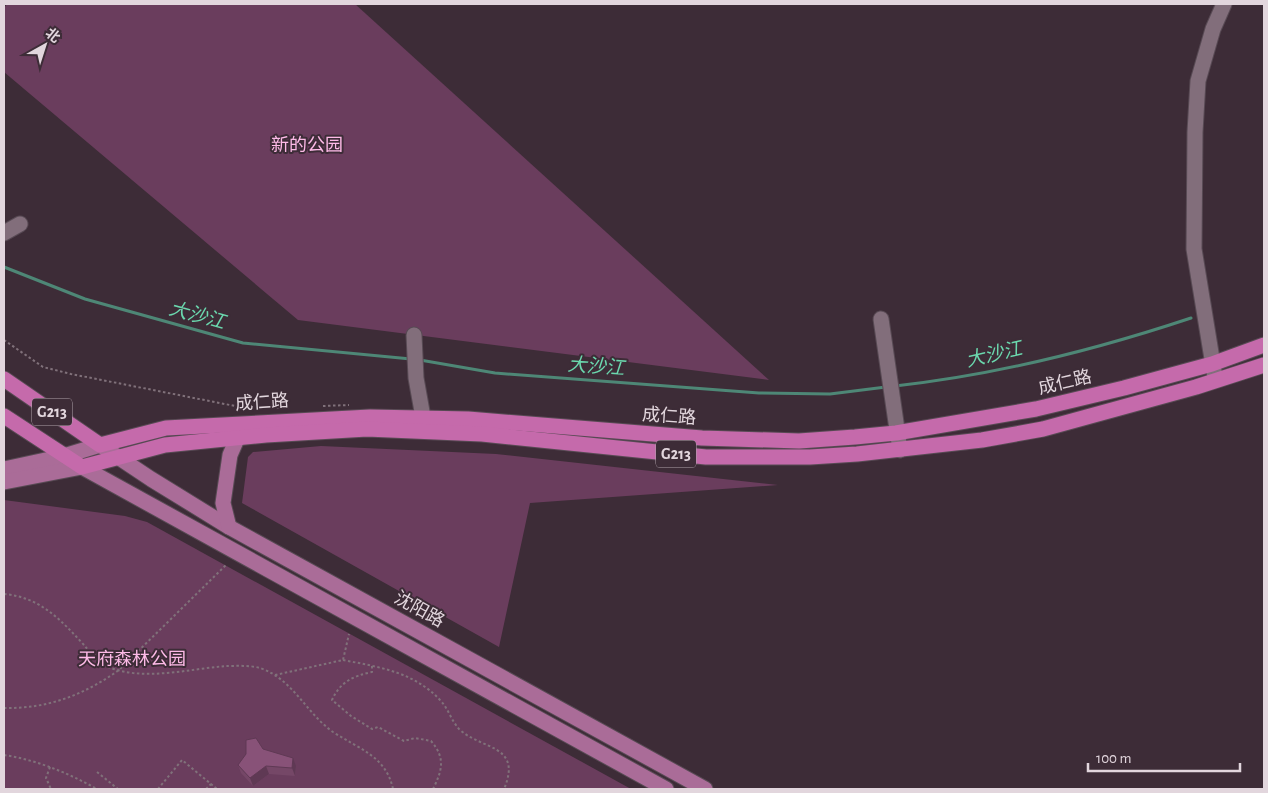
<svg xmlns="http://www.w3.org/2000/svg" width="1268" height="793" font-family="'Alegreya Sans','Noto Sans SC',sans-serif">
	<rect width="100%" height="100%" fill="#3d2c37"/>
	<g fill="#6a3d5d">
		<polygon points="7,4 355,4 769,380 298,320 4,72 4,8"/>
		<polygon points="321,446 496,454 778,485 530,503 499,647 242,503 248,457 253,452"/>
		<polygon points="4,500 125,516 147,522 631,789 4,789"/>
	</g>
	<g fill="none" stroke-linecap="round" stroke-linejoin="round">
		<g stroke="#4e8776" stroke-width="3">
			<polyline points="4,267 85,299 243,343 411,359"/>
			<polyline points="420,360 495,373 759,393 830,394 886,387"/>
			<path d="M895,386C995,375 1095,350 1191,318"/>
		</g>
		<defs>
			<g id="minor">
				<polyline points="4,233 20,224"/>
				<polyline points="881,319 900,450"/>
				<polyline points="414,335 416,378 423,417"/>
				<polyline points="1215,377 1194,249 1195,132 1198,81 1213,29 1224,4"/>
			</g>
			<g id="major">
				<polyline points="4,469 64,456 100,445 151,479 229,527 705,789"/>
				<polyline points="4,482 82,467 666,789"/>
				<polyline points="229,527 223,503 230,455 237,439"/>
			</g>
			<g id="highway">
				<polyline points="4,379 100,445 166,428 370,417 468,419 702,438 799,441 855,437 896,433 1036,409 1124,388 1212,364 1264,345"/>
				<polyline points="4,416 82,467 165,445 266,435 367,429 482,434 706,457 810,457 857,454 982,440 1043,429 1196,387 1264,365"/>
			</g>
		</defs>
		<use href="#minor" stroke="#584a54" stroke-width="17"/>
		<use href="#major" stroke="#584a54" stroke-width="17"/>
		<use href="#highway" stroke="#584a54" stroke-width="17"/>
		<g stroke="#80717a" stroke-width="2" stroke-dasharray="2.5 2.5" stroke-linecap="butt">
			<polyline points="4,340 43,367 71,374 235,406 289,408"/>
			<polyline points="323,406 349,405"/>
			<path d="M4,594C40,597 61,620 84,645C90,652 97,662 106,666C142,682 188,669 226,666C236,666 250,665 260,668C293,679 306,713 333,732C359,749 386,756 393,789"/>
			<path d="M343,660C379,667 414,672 440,700C448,708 451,720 459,729C481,750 523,744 504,789"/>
			<path d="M372,666V672C353,676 340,682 332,700L351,716L372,729L378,727L404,741L415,738L431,741C446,758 442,771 433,789"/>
			<polyline points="275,675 343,660 349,634"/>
			<path d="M4,708C47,709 84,695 119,670L226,565"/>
			<path d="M4,755C37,760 68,773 97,789"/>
			<polyline points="50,767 46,778 51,789"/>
			<polyline points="97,772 118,789"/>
			<polyline points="158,789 182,760 217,789"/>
			<polyline points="206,789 211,784"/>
		</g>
		<use href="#minor" stroke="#826e7b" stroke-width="15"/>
		<use href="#major" stroke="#aa6c98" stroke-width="15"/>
		<use href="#highway" stroke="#c56aab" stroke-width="15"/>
	</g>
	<polygon fill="#754767" points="263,749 296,766 295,776 269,774 253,786 241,773 238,765"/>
	<g fill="#5f3954">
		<polygon points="293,758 296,766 295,776 292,768"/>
		<polygon points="266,766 269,774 253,786 250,778"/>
	</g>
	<polygon fill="#885278" stroke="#5f3954" points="256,738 263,749 293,758 292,768 266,766 250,778 238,765 246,754 246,740"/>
	<g text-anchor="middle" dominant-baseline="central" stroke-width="4" stroke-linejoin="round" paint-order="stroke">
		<g fill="#3d2c37" stroke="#b0a3ab" stroke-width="1">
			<rect x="32" y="398.5" width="40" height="27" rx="4"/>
			<rect x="656" y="440.5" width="40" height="27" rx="4"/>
		</g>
		<g font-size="16" font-weight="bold" fill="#e2d6dd">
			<text x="52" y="412">G213</text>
			<text x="676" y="454">G213</text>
		</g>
		<g font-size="18" fill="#fdbae7" stroke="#3d2c37">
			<text x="307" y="146">新的公园</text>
			<text x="132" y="660">天府森林公园</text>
		</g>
		<g font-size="18" fill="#e2d6dd" stroke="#3d2c37">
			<text transform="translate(1065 383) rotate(-13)">成仁路</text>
			<text transform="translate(262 403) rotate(-4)">成仁路</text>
			<text transform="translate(669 417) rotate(4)">成仁路</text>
			<text transform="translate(419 610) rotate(29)">沈阳路</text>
		</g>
		<g font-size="19" font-style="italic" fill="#6bd8ae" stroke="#3d2c37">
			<text transform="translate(197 316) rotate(15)">大沙江</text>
			<text transform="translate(994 355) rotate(-13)">大沙江</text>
			<text transform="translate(596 367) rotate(4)">大沙江</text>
		</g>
	</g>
	<rect width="1268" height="793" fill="none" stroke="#e2d6dd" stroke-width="10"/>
	<g transform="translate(45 45) rotate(39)" stroke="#3d2c37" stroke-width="4" paint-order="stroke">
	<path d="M0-4L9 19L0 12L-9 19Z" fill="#e2d6dd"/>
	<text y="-8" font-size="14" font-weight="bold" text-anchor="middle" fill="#e2d6dd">北</text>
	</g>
	<path d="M1088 763v8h152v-8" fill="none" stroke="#e2d6dd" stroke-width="2.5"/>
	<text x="1096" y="763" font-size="15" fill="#e2d6dd" stroke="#3d2c37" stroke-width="4" paint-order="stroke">100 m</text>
</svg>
